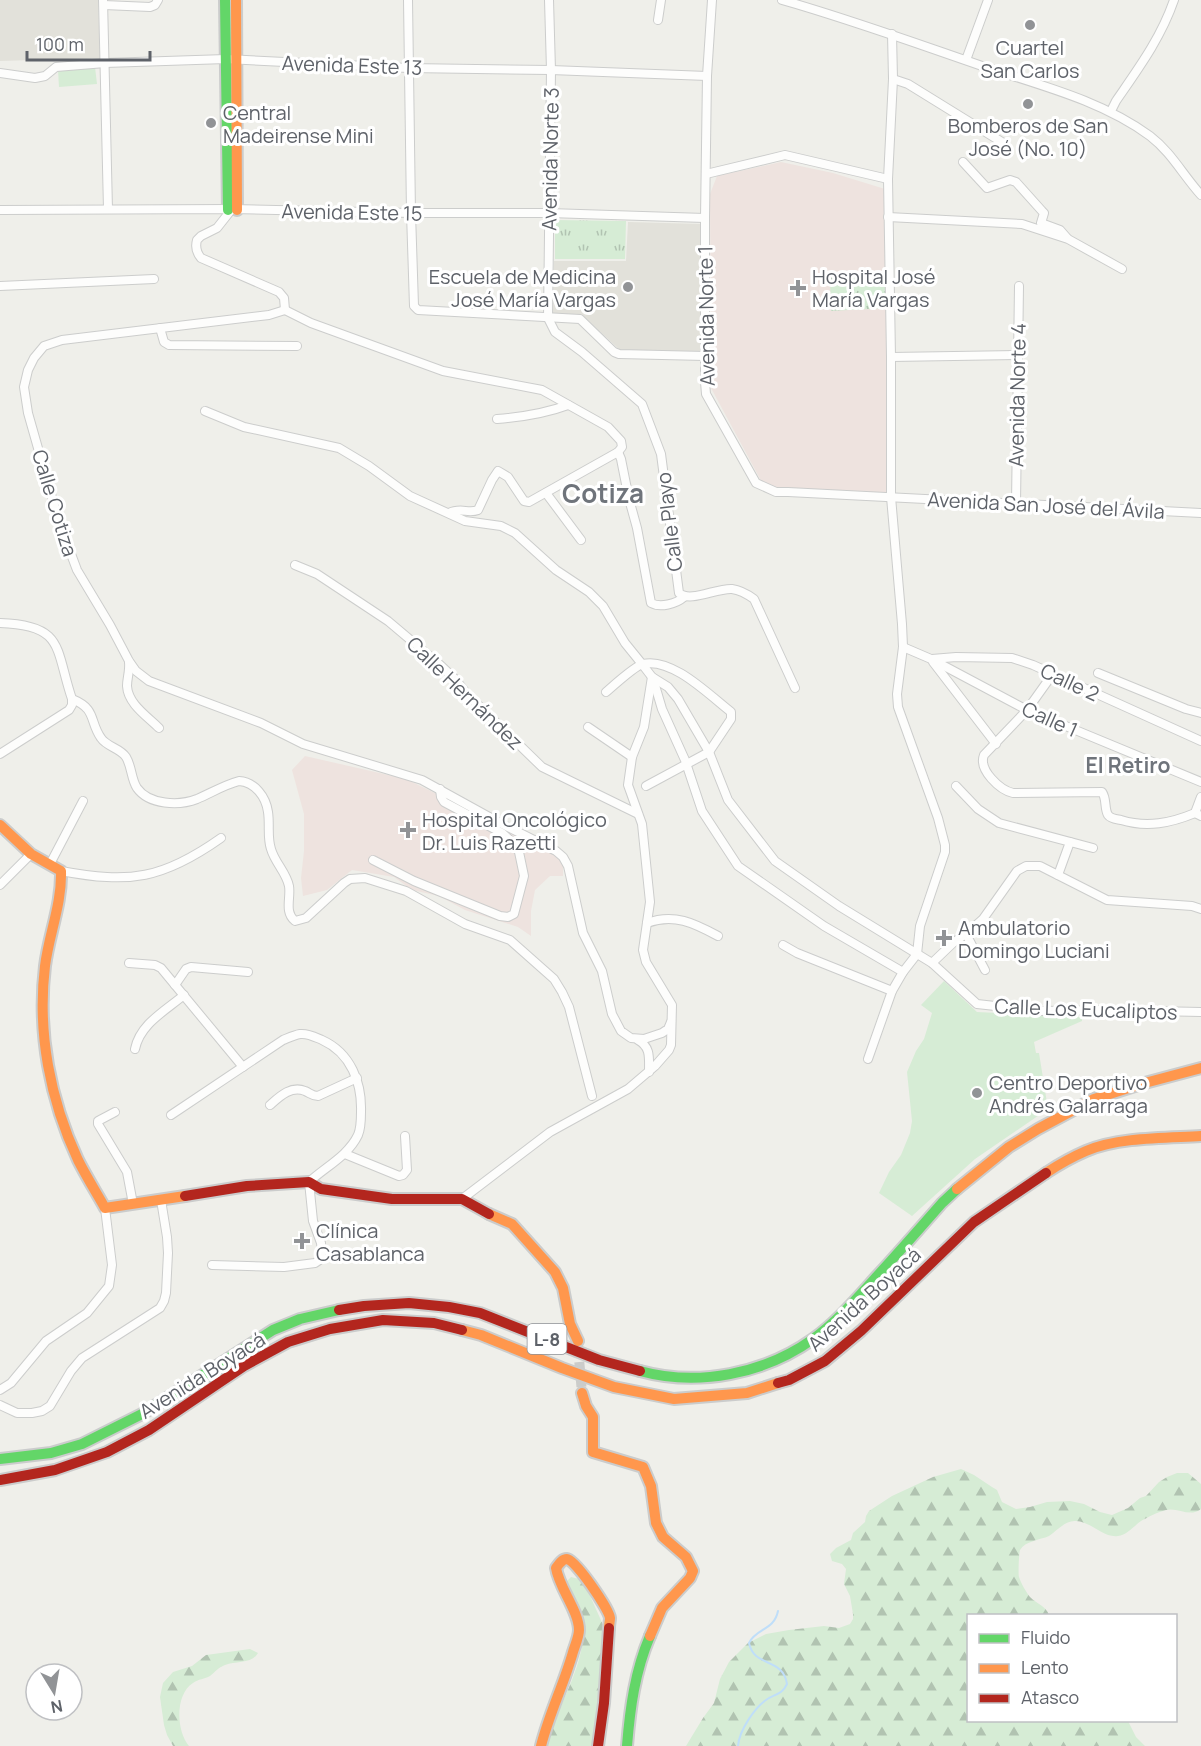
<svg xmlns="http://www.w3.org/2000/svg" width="1201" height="1746" font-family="Manrope,sans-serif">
	<defs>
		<pattern id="grass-tufts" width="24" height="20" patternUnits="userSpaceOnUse" patternTransform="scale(1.5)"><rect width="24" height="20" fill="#d6ecd5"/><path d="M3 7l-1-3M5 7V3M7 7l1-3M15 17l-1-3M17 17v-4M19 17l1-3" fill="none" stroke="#b1c3b1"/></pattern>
		<pattern id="forest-firs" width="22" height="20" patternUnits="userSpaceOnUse" patternTransform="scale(1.5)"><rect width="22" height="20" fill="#d6ecd5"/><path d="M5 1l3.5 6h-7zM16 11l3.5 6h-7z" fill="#b1c3b1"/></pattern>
	</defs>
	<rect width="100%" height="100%" fill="#efefea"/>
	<g fill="#e2e1da">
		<polygon points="0,0 98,0 100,58 0,61"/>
		<polygon points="628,222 702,224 701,352 620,350 582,315 553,313 554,261 626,261"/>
	</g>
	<g fill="#eee3df">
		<polygon points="781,162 833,173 885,189 888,492 788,497 765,488 711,388 710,194 717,176"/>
		<polygon points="305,756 406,779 550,849 560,857 563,866 563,876 550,876 535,890 531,911 531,936 518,927 465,910 439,896 412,890 394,877 352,870 327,890 303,896 301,878 304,851 304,814 292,770"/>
	</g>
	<g fill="url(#grass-tufts)">
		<polygon points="555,220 626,221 625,259 555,259"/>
		<polygon points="885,274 886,308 831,311 830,277"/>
	</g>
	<g fill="url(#forest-firs)">
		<path d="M961,1469L974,1475L992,1487L997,1490L1002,1502L1016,1509L1030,1507L1047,1502L1070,1501L1084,1504L1100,1512L1112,1515L1128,1508L1140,1498L1146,1496L1159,1482L1167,1477L1177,1473H1188L1201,1484V1509C1190,1518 1178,1507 1166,1510C1158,1512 1148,1517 1141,1521C1134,1526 1127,1535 1118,1536C1103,1538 1092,1522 1076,1521C1065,1520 1057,1531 1049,1536C1040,1540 1025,1541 1020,1550C1019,1553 1018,1574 1019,1577C1021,1583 1026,1592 1030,1597C1037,1604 1046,1606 1049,1615L968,1616V1720L1128,1721L1136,1737L1145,1746H686L703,1718L714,1703L720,1679L729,1662L748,1643L766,1634L789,1630L824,1626L839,1628L850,1624L853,1619V1614L850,1596L844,1584L846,1569L842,1564L832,1561L830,1554L836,1548L851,1540L853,1533L865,1522L866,1516L869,1511L892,1496L933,1477Z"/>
		<path d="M571,1577L579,1579L587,1589L604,1627L597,1746H547C555,1709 584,1669 583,1630C582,1619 570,1598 565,1587L566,1582Z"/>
		<path d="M250,1649L258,1653C252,1664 236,1661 225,1665C219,1667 215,1672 210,1676C205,1679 198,1679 193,1683C175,1694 176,1731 189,1746H173L167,1735L164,1725L160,1697L163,1683L173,1672L192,1666L206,1655Z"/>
	</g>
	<g fill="#d6ecd5">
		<polygon points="95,67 97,84 59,87 58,70"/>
		<polygon points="944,981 977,1012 1082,1017 1082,1021 1034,1042 1036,1053 1039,1053 1048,1109 975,1159 912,1216 879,1193 889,1172 901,1155 910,1133 912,1121 907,1072 916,1051 924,1039 932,1013 921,1005"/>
	</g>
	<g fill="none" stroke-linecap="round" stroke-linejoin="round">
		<path stroke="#bfdef9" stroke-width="2" d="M738,1746C739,1731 755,1706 769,1698C777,1694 783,1693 787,1684C783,1657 754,1668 749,1643C756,1628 774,1631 778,1611"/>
		<polyline stroke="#cbccca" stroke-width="10" stroke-dasharray="10 5" stroke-linecap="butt" points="578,1347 582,1393"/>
		<defs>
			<g id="street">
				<polyline points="103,0 108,209"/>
				<polyline points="408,0 411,213 414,306 418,310 580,319 614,352 619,354 705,356"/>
				<path d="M549,0L551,70L548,318L555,332L582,352L642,404L661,454L679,593C690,603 716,588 732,589C740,590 747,594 754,599L795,688"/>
				<polyline points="712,0 707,76 705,218 705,382 706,394 756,483 776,492 788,492 1201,513"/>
				<path d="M782,0C849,19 915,43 982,66C1039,85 1101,100 1150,136C1171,152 1183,175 1201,195"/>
				<polyline points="104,5 150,7 155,5 158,0"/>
				<polyline points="658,20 661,0"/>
				<polyline points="966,60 988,0"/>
				<polyline points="0,73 35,78 45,76 56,67 105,63 226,59 408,68 551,70 707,76"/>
				<polyline points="893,79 908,84 1005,144"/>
				<path d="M1111,111L1116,101C1138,69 1161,38 1174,0"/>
				<polyline points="963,162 987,188 1010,180 1016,182 1042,211 1044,213 1041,223 1060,230 1067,238"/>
				<polyline points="706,174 785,155 888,179"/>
				<path d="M232,209L217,228L201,236L197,240C195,247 196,252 201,258L279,292L284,298L285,310"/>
				<polyline points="0,210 232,209 411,213 549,213 705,218"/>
				<polyline points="888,217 1022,224 1068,239 1122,269"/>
				<polyline points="0,286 154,279"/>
				<polyline points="285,310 269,315 62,340 44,346 34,358 28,370 24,387 28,413 59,522 77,570 110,625 129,661 136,671 149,681 261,723 303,744 422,780 500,823 556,851 563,857 568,866 583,933 602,971 612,1014 621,1031 631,1038 644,1039 662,1033 668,1029 671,1022"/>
				<path d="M285,310L311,323L443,371L542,390L608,427L621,441L622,447L618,452L529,502L524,501L508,477L498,471L492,480L478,510C468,514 461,507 449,513"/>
				<polyline points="160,328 164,342 169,345 297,346"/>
				<polyline points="891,357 1017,355"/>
				<polyline points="205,411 244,427 339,448 369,466 410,496 465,521 501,526 515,533 556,570 589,592 603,606 625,643 642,664 652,677 668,687 678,699 709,752 728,800 775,861 839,906 932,963 977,1004 1040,1011 1107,1010 1201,1012"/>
				<path d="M497,419C522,417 544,414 568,405"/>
				<path d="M618,452L621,459L629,499L637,528L651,603C660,608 676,604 684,597"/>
				<polyline points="546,493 581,540"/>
				<polyline points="1016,503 1019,286"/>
				<polyline points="295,565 317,574 388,621 439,664 456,680 467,694 542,767 638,814"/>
				<path d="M0,623C65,625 55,649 72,699C97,709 89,721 101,738C107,747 120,748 126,757C132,767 131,779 137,788C149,805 179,806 197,799C211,793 224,785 239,781C255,782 266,797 268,812C270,825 267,837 271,849C275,863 286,872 289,886C291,898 284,912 295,921L306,918L344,883L350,879L365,878L406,891L465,924L510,940L554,979L562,992L569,1007L592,1096"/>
				<polyline points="903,647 931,659 1027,710 1201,782"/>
				<polyline points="932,659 956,657 1012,658 1033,665 1201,741"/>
				<path d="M129,662C130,671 127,678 127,686C128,704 147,716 159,728"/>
				<polyline points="933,662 996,744"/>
				<polyline points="1098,673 1186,709 1201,713"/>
				<path d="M1052,675L1027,710L984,755C978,770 1000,790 1013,793L1102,792C1107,799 1104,808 1108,815C1111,819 1116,819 1121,820C1147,828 1171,823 1195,813"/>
				<polyline points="654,682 662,709 685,760 702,811 738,866 824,926 903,972"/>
				<path d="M606,692C613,686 636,665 643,664C672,657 709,695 731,712V719L709,752L646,786"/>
				<polyline points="588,727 632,757"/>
				<polyline points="0,754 69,710 72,705 72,699"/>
				<polyline points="956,786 978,809 999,823 1093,848"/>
				<polyline points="1201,797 1195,813 1201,816"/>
				<polyline points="373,860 414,881 500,916 508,917 514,914 524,876 519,852 512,842 502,833 444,802 441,797 440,789"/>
				<polyline points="50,864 83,801"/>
				<path d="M61,871C130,884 163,879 221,838"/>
				<polyline points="1058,875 1070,842"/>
				<polyline points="0,885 31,854"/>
				<path d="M647,923C674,913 694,923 718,936"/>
				<polyline points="966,934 985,970"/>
				<polyline points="783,945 797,953 892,991"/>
				<polyline points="129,963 155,965 161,968 243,1067"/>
				<polyline points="932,963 954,942 966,934 983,919 1017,871 1026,866 1040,866 1107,900 1192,906 1201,909"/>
				<polyline points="175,985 186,969 191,967 248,972"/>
				<path d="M638,1040C651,1047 649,1058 649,1072"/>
				<path d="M135,1049C140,1024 165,1011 184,995"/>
				<polyline points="868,1059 892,991 903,972 917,954 920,926 945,852 945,845 938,818 898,707 897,694 903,647 902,624 891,497 891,357 888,179 893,79 892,34"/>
				<path d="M270,1105C279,1097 291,1085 305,1091C310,1093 312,1096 318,1096L357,1078"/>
				<polyline points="115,1112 98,1121 98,1124 127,1172 133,1204"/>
				<path d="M171,1115L283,1040C288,1038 294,1035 300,1034C308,1033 315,1037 322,1040C351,1053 362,1083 361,1112C361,1120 361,1128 358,1135C348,1156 325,1167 309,1182L313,1221L321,1243L322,1253L321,1259L315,1263L284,1267L212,1265"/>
				<polyline points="345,1154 399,1176 403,1175 407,1170 405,1136"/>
				<polyline points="462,1199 550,1132 628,1089 655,1066 669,1050 671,1045 672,1005 646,962 643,950 650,902 642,824 628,785 632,757 644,727 652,677"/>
				<polyline points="0,1390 11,1383 46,1341 87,1313 109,1286 112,1265 105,1208"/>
				<polyline points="0,1405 17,1413 32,1413 42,1411 50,1406 71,1371 82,1358 160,1308 164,1301 166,1293 168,1253 167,1237 161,1200"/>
			</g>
			<g id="fast">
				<polyline points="225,0 228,210"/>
				<path d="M640,1371C698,1387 764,1374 813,1339C838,1321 858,1297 878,1275C900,1251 921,1227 942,1203L957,1189"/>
				<polyline points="0,1459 51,1453 82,1444 142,1414 273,1330 300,1319 339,1310"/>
				<path d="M627,1746C630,1708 635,1671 650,1636"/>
			</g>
			<g id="slow">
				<polyline points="236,0 237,210"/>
				<path d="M0,825L31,854L61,871C62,904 49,934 45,966C37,1032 50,1100 78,1160C86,1176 96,1192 105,1208L185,1196"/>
				<path d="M1046,1173C1058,1165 1072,1157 1086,1151C1118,1137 1167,1138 1201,1136"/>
				<polyline points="957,1189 1009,1147 1038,1129 1094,1099 1141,1084 1201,1068"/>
				<polyline points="489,1214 512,1224 555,1272 563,1288 570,1324 578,1341"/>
				<polyline points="462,1330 481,1335 562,1368 614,1387 674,1399 747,1393 778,1383"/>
				<polyline points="582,1393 586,1406 593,1417 593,1452 643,1467 651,1486 656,1523 663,1537 686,1557 693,1571 690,1578 662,1608 650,1636"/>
				<path d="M541,1746C549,1714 564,1684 573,1652C575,1645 579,1637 579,1630C579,1611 559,1588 556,1568C559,1564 562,1559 567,1559C575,1559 609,1609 610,1618C610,1621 609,1624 609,1628"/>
			</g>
			<g id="jam">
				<polyline points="185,1196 247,1186 309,1182 321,1189 392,1199 462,1199 489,1214"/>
				<polyline points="339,1310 364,1306 409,1303 449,1307 480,1313 599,1360 640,1371"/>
				<polyline points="778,1383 789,1380 825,1361 861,1331 974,1222 1046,1173"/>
				<polyline points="0,1480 55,1470 107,1452 149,1430 244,1366 288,1342 330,1329 383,1320 434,1323 462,1330"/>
				<polyline points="598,1746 604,1703 609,1628"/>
			</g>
		</defs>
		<use href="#street" stroke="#cccdcc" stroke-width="10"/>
		<use href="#fast" stroke="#cbcccc" stroke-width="14"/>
		<use href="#slow" stroke="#cbcccc" stroke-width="14"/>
		<use href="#jam" stroke="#cbcccc" stroke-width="14"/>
		<use href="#street" stroke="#fdfdfc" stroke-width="8"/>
		<use href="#fast" stroke="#63d668" stroke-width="10"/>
		<use href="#slow" stroke="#ff974d" stroke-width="10"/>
		<use href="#jam" stroke="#b3261e" stroke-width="10"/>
	</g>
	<g fill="#919396" stroke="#fff" stroke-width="2">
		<circle cx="1030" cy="25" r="6"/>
		<circle cx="1028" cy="104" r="6"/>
		<circle cx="211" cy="123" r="6"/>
		<circle cx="628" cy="287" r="6"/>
		<path d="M795 279h6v6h6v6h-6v6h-6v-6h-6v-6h6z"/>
		<path d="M405 821h6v6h6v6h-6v6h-6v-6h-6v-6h6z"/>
		<path d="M941 929h6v6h6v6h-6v6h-6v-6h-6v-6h6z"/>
		<circle cx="977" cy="1093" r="6"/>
		<path d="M299 1232h6v6h6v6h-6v6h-6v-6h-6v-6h6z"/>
	</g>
	<g text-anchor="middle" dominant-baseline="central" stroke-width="6" stroke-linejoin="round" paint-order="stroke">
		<rect fill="#fff" stroke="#8e9196" stroke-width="1.5" x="527.5" y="1324" width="39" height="30" rx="4.5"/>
		<g font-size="18" font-weight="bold" fill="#5e6269">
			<text x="547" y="1339">L-8</text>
		</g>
		<g font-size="20" fill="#5e6269" stroke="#fff" text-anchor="start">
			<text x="1030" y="47" text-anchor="middle">Cuartel<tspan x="1030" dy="23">San Carlos</tspan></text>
			<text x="223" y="112">Central<tspan x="223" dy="23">Madeirense Mini</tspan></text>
			<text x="1028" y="125" text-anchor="middle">Bomberos de San<tspan x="1028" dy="23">José (No. 10)</tspan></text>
			<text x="616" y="276" text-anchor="end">Escuela de Medicina<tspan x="616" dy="23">José María Vargas</tspan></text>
			<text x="812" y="276">Hospital José<tspan x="812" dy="23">María Vargas</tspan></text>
			<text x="422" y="819">Hospital Oncológico<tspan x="422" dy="23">Dr. Luis Razetti</tspan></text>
			<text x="958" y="927">Ambulatorio<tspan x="958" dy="23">Domingo Luciani</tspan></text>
			<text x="989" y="1082">Centro Deportivo<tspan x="989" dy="23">Andrés Galarraga</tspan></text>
			<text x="316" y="1230">Clínica<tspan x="316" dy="23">Casablanca</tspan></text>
		</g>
		<g font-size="20" fill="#5e6269" stroke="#fff">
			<text transform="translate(352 65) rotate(2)">Avenida Este 13</text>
			<text transform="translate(550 159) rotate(-89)">Avenida Norte 3</text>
			<text transform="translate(352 212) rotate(1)">Avenida Este 15</text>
			<text transform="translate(706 316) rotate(-91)">Avenida Norte 1</text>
			<text transform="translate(1017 395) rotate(-89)">Avenida Norte 4</text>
			<text transform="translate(55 503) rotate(73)">Calle Cotiza</text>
			<text transform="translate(1046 505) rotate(3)">Avenida San José del Ávila</text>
			<text transform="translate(669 522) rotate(-97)">Calle Playo</text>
			<text transform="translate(1070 682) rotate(25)">Calle 2</text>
			<text transform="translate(465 693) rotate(44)">Calle Hernández</text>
			<text transform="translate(1050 719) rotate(24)">Calle 1</text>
			<text transform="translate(1086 1009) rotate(2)">Calle Los Eucaliptos</text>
			<text transform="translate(864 1299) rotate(-42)">Avenida Boyacá</text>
			<text transform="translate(202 1375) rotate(-32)">Avenida Boyacá</text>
		</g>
		<g font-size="21" font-weight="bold" fill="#6f747b" stroke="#fff">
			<text x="1128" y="765">El Retiro</text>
		</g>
		<g font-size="26" font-weight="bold" fill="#6f747b" stroke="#fff">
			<text x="603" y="493">Cotiza</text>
		</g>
	</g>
	<rect x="967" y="1614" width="210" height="108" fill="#ffffff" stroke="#bfc0c3" stroke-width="1.5"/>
	<rect x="979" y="1634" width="30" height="9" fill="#63d668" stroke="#bfc0c3" stroke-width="1.5"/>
	<text x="1021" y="1644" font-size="18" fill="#5e6269">Fluido</text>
	<rect x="979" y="1664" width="30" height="9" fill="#ff974d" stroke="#bfc0c3" stroke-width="1.5"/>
	<text x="1021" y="1674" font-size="18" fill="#5e6269">Lento</text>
	<rect x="979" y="1694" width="30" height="9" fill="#b3261e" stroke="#bfc0c3" stroke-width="1.5"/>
	<text x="1021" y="1704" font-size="18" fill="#5e6269">Atasco</text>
	<g transform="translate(54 1692) rotate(169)"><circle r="28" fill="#ffffff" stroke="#bfc0c3" stroke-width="1.5"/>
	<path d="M0-4.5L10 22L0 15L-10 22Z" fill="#919396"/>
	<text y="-9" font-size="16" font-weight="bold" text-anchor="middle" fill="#5e6269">N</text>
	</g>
	<path d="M27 51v9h123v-9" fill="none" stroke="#5e6269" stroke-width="3"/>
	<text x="36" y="51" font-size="18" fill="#5e6269" stroke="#ffffff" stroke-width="4.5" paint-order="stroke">100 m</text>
</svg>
